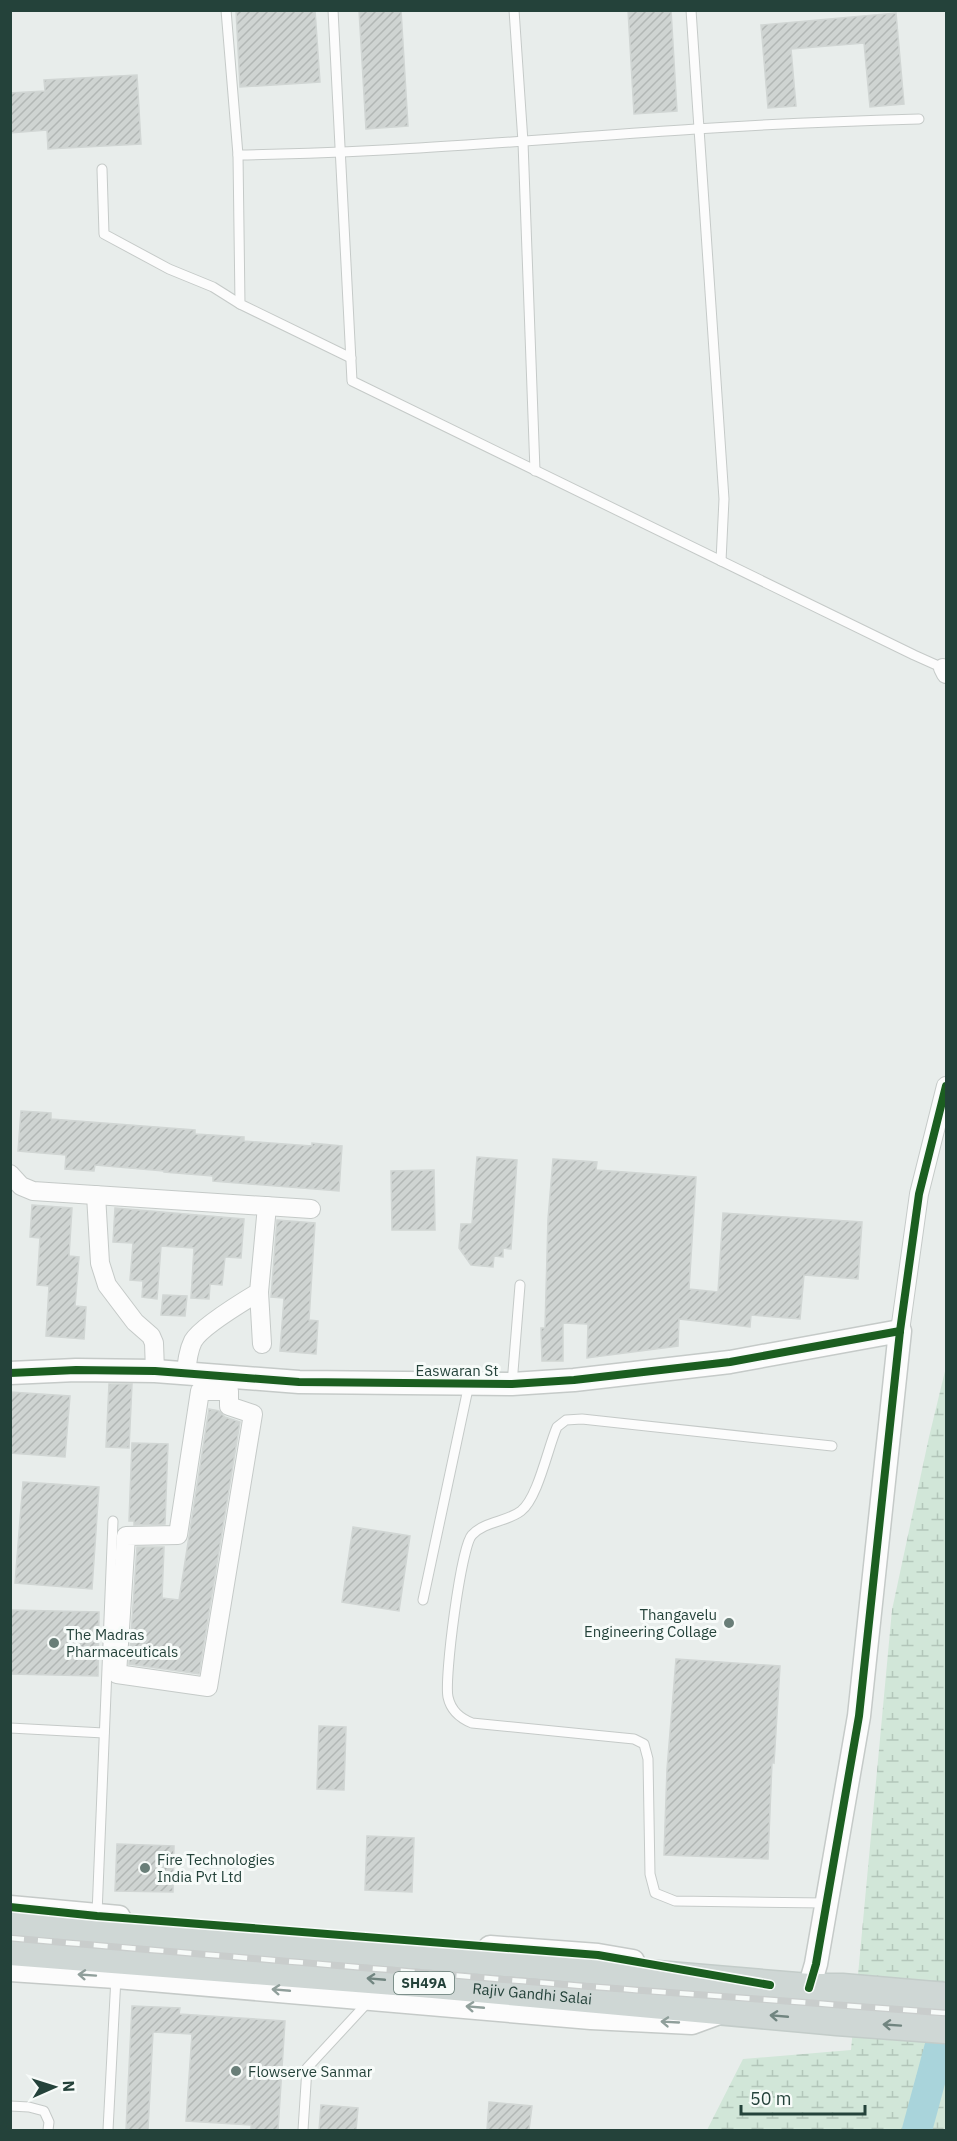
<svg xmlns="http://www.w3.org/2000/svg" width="957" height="2141" font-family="'IBM Plex Sans',sans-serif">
	<defs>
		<pattern id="wetland-marsh" width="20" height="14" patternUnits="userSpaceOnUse" patternTransform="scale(1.5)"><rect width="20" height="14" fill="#d1e6d8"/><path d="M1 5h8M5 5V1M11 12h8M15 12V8" fill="none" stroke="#b3c6ba"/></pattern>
		<pattern id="building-hatch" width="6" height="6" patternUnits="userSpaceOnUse" patternTransform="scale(1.5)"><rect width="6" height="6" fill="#cfd4d2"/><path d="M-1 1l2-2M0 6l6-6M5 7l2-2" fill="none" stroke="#b2b7b5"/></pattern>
	</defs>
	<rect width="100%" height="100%" fill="#e8edeb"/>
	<polygon fill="url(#wetland-marsh)" points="946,1367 946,2130 707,2130 743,2059 851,2050 892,1610 929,1437"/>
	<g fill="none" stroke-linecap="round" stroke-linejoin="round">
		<polyline stroke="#a9d4db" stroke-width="30" points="917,2130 946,2023"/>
	</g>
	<g fill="url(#building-hatch)" stroke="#d1d6d4" stroke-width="1.5">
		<polygon points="236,10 315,10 320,82 240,87"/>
		<polygon points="359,10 401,10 408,126 366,129"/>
		<polygon points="628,10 671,10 677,111 634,114"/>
		<polygon points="896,13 904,104 870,107 864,43 791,49 796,106 768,108 761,25"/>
		<polygon points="137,75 141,144 48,149 47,130 10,133 10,93 45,91 44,80"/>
		<polygon points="21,1111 51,1113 51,1119 195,1130 195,1134 244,1137 244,1141 312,1146 312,1143 342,1146 339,1191 213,1181 213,1176 164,1172 164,1171 95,1165 94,1171 65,1169 66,1155 18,1151"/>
		<polygon points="477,1157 517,1160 511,1249 503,1248 503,1257 494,1256 493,1267 471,1265 459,1248 461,1224 472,1224"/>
		<polygon points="553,1159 597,1162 596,1170 696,1177 689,1289 718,1292 723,1213 862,1222 858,1279 804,1275 800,1319 751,1315 750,1327 679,1319 678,1346 587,1358 588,1324 563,1323 563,1361 542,1361 541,1328 545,1328 548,1219"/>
		<polygon points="434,1170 435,1230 392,1230 391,1171"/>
		<polygon points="32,1205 72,1208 69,1256 79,1257 75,1306 86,1307 84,1339 46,1336 49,1286 37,1285 40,1238 30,1237"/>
		<polygon points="115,1208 244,1219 241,1258 225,1257 222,1285 210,1284 209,1299 191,1298 194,1248 161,1246 157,1299 142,1297 143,1281 130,1280 133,1243 113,1242"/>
		<polygon points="277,1220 315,1223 309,1320 318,1321 316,1354 280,1351 284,1298 271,1297"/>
		<polygon points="163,1295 187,1296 185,1316 161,1315"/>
		<polygon points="109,1384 132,1384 129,1448 106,1447"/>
		<polygon points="10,1392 70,1396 65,1457 10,1453"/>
		<polygon points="209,1409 219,1411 225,1417 240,1422 199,1674 129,1664 137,1547 164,1547 162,1598 179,1600"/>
		<polygon points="132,1443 168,1444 165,1524 134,1525 134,1521 129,1521"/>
		<polygon points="23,1482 99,1487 92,1589 15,1583"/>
		<polygon points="353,1527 410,1536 399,1611 342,1602"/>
		<polygon points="10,1610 99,1612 98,1676 10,1674"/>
		<polygon points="676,1659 780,1666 774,1763 772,1762 768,1859 664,1855 667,1769"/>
		<polygon points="319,1726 346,1727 344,1790 317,1789"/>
		<polygon points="367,1836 414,1838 412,1892 365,1890"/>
		<polygon points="117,1844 174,1846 173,1892 115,1891"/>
		<polygon points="132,2006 180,2008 179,2014 285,2021 278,2130 251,2130 251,2125 186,2121 192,2034 153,2032 148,2130 126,2130"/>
		<polygon points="489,2102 532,2106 529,2130 487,2130"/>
		<polygon points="321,2105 358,2108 356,2130 319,2130"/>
	</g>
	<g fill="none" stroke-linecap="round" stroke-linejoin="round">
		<defs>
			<g id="service">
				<polyline points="226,10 238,155"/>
				<polyline points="333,10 352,381 914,655 943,668"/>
				<polyline points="514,10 523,142 535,471"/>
				<polyline points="691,10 724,499 721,561"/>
				<polyline points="102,169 104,234 169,269 213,287 240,304"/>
				<path d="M351,358L240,304L238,155C391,153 543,139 696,129C770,124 845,121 919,119"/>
				<polyline points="512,1384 520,1285"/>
				<polyline points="423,1600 469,1384"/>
				<polyline points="10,1728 104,1733"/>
				<path d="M826,1903L675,1901L655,1893L650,1874L648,1759L644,1744L634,1739L472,1723C460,1718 451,1711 448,1697C444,1679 461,1546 472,1535C485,1521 507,1522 521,1511C538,1498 548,1447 557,1427L566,1420L582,1419L832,1446"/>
				<polyline points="97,1914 113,1521"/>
				<polyline points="10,2106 29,2107 44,2111 49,2122 48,2130"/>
				<polyline points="108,2130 116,1977"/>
				<polyline points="303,2130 307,2068 369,2001"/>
			</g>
			<g id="minor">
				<polyline points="943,668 946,674"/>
				<polyline points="10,1174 21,1186 33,1191 311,1209"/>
				<polyline points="96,1195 100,1263 107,1285 135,1322 151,1336 154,1343 155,1371"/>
				<polyline points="259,1292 262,1344"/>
				<polyline points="900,1331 919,1194 946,1086"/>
				<path d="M186,1374C187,1362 188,1351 193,1341C201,1327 244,1301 259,1292L267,1206"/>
				<polygon points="200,1391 229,1391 229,1406 253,1414 208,1687 117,1674 126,1536 178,1535"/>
			</g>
			<g id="tertiary">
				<polyline points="10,1373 76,1370 155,1371 299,1382 512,1384 574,1380 730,1362 900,1331 859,1716 816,1964 809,1988"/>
				<polyline points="10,1907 119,1917"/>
				<polyline points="490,1947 598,1955 633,1961"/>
				<polyline points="10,1970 116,1977 591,2018 692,2023 722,2012"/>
			</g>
			<g id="primary">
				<polyline points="10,1923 435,1956 809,1988 842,1988 946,1997"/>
				<path id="s1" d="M10,1951L433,1984L837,2021L946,2029"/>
			</g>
		</defs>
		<use href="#service" stroke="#c5cac8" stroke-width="11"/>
		<use href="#minor" stroke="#c5cac8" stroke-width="20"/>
		<use href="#tertiary" stroke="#c5cac8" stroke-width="25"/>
		<use href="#primary" stroke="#c3ccc9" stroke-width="31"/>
		<use href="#service" stroke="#fcfcfc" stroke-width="9"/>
		<use href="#minor" stroke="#fcfcfc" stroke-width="18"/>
		<use href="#tertiary" stroke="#fcfcfc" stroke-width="22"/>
		<use href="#primary" stroke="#cfd7d5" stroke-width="28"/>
		<defs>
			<polyline id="rail" points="10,1938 582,1986 946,2013"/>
		</defs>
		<use href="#rail" stroke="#c9cdcc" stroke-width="7"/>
		<use href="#rail" stroke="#f7fbf9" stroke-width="4.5" stroke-dasharray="14" stroke-linecap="butt"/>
		<defs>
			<g id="cycleway">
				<polyline points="10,1373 76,1370 155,1371 299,1382 512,1384 574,1380 730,1362 900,1331"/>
				<polyline points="10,1907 97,1916 598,1955 770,1985"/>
				<polyline points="809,1988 816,1964 859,1716 900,1331 919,1194 946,1086"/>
			</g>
		</defs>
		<use href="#cycleway" stroke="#f7fbf9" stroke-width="11"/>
		<use href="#cycleway" stroke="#1b5e20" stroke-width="8"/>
	</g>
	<defs><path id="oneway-shaft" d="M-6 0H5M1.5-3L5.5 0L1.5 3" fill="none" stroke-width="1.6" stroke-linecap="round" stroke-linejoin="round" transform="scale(1.5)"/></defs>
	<g stroke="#909f9b">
		<use href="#oneway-shaft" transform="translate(87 1975) rotate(-176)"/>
		<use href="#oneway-shaft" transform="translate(281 1990) rotate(-175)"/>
		<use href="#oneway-shaft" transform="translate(475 2007) rotate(-175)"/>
		<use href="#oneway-shaft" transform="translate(670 2022) rotate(-177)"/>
	</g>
	<g stroke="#718580">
		<use href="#oneway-shaft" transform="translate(376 1979) rotate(-175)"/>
		<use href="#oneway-shaft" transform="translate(779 2016) rotate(-175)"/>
		<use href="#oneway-shaft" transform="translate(892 2025) rotate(-176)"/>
	</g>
	<g fill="#697e78" stroke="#f7fbf9" stroke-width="2">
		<circle cx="729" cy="1623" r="6"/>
		<circle cx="54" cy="1643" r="6"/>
		<circle cx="145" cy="1868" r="6"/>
		<circle cx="236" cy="2071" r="6"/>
	</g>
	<g text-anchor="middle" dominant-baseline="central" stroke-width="6" stroke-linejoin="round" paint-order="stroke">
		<rect fill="#f7fbf9" stroke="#637a73" stroke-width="1.5" x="394" y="1972" width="60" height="22" rx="4.5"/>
		<g font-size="14" font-weight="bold" fill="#24423a">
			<text x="424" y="1983">SH49A</text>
		</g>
		<g font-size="15" fill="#24423a" stroke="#f7fbf9">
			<text x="457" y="1370">Easwaran St</text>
			<text stroke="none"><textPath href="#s1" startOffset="524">Rajiv Gandhi Salai</textPath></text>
		</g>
		<g font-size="15" fill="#24423a" stroke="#f7fbf9" text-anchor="start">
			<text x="717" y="1614" text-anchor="end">Thangavelu<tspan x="717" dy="17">Engineering Collage</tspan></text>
			<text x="66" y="1634">The Madras<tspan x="66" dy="17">Pharmaceuticals</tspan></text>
			<text x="157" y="1859">Fire Technologies<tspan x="157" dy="17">India Pvt Ltd</tspan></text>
			<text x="248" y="2071">Flowserve Sanmar</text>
		</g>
	</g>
	<rect width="957" height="2141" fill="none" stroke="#24423a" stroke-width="24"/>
	<g transform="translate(54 2087) rotate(87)" stroke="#f7fbf9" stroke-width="4.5" paint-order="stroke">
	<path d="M0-4.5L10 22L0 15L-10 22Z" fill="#24423a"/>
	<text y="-9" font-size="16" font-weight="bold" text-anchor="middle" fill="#24423a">N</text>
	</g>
	<path d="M741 2105v9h124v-9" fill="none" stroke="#24423a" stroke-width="3"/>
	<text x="750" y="2105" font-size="18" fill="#24423a" stroke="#f7fbf9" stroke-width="4.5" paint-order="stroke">50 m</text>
</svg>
